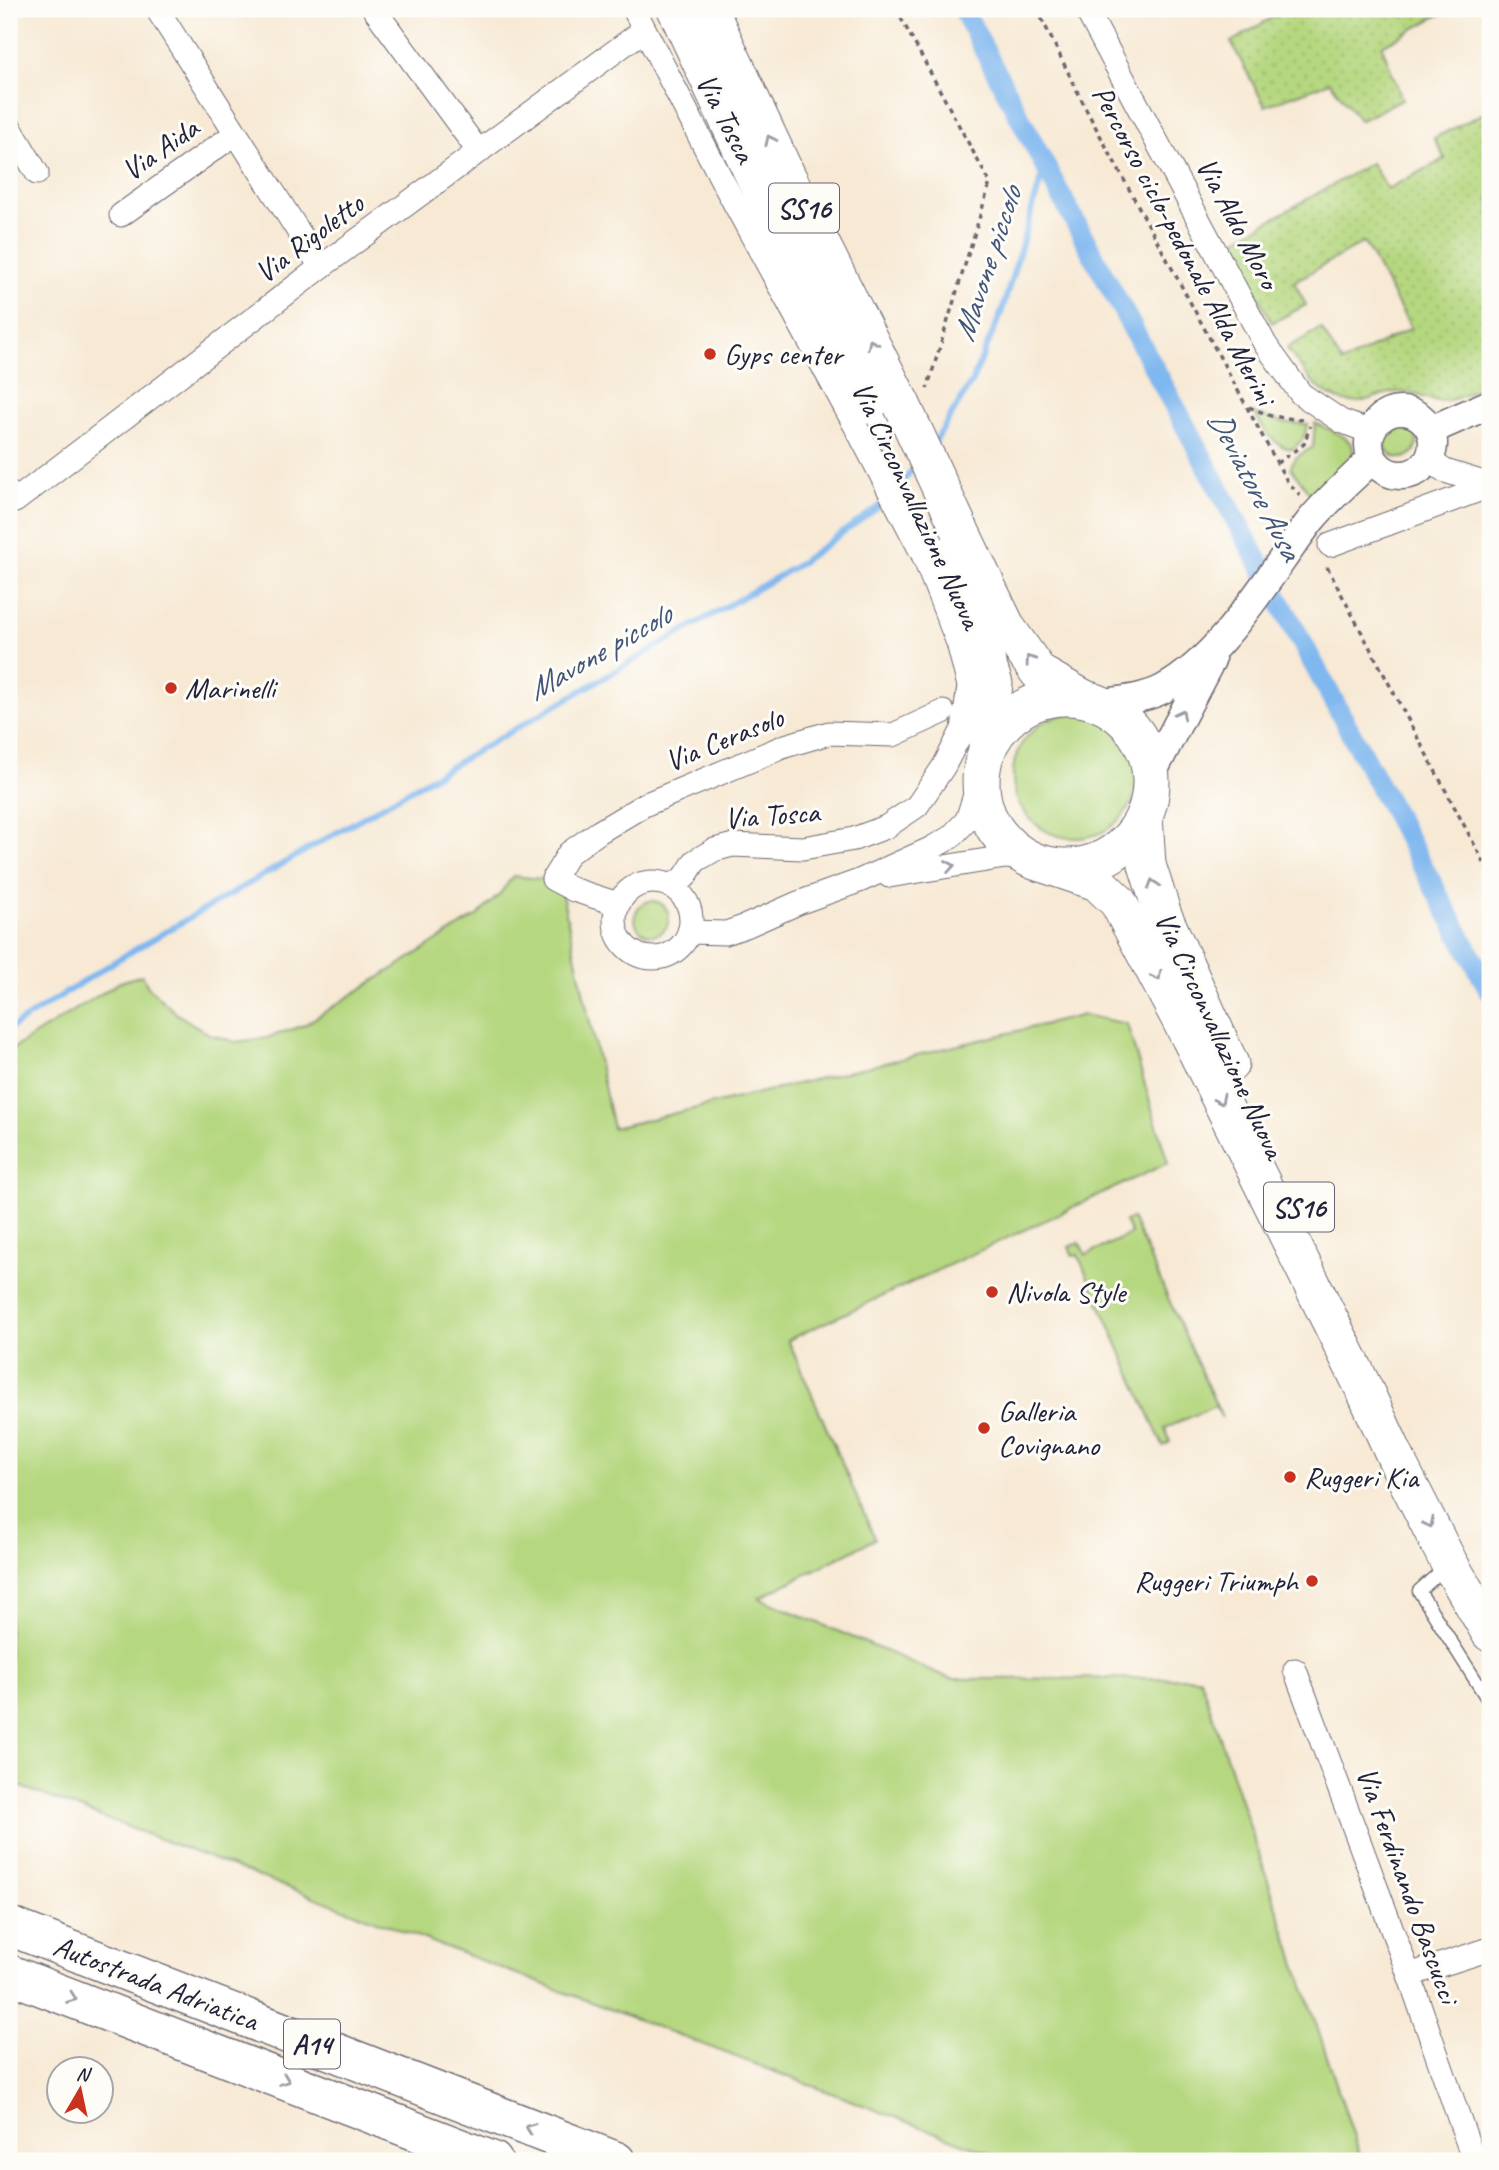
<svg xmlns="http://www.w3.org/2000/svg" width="1499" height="2170" font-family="Caveat,sans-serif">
	<defs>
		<pattern id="park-dots" width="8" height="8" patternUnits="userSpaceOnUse" patternTransform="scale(1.75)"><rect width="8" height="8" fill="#b5d77f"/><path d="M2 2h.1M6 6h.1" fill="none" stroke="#9bb86f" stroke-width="1.8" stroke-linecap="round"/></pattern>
	</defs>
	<rect width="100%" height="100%" fill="#fdfcf7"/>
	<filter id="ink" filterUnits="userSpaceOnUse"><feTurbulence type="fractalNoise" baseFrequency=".0143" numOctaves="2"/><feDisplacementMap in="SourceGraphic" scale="14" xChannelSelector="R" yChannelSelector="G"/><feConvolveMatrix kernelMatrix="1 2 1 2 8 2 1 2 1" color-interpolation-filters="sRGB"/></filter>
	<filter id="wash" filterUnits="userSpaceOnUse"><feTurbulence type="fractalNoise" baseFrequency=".00686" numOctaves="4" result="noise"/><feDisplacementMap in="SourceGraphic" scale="28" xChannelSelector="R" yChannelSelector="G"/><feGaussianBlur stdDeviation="1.57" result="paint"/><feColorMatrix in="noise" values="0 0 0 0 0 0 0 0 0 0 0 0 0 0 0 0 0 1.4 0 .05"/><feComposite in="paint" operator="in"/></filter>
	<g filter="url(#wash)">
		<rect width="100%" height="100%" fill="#f7e9d4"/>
		<g fill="#b5d77f" stroke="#6c7c5d" stroke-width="2">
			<path d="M1255,414L1286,423L1308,424L1303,439L1293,449C1275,448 1263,429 1255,414Z"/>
			<path d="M1315,423C1331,431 1361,438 1352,460L1311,495L1291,468C1292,457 1304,453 1313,447Z"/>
			<circle cx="1401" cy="442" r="16"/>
			<circle cx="1075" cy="776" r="62"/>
			<polygon points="513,876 559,881 613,1128 1084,1015 1127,1024 1168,1163 788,1340 875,1539 759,1598 951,1679 1200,1678 1362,2161 1011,2161 9,1782 9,1051 120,982 142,975 148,987 177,1014 209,1034 235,1042 267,1038 304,1025 478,915 499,895"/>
			<circle cx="652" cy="918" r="17"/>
			<polygon points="1132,1218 1222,1418 1215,1406 1165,1428 1170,1442 1163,1446 1078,1255 1073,1256 1069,1247 1079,1242 1086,1255 1131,1234 1125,1221"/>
		</g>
		<g fill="url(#park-dots)" stroke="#6c7c5d" stroke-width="2">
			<polygon points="1282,9 1450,9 1382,46 1402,99 1360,121 1330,82 1265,106 1231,42 1283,11"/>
			<path d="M1490,110V383C1475,389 1451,405 1434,400C1421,397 1412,392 1398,392C1382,392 1367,404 1351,402C1321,400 1302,370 1287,348L1321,328L1342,363L1411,328L1364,242L1294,282L1306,305L1272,323L1230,243L1371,163L1387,189L1445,159L1434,138Z"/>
		</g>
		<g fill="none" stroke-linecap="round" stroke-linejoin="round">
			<g stroke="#7fb7ef" stroke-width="6">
				<polyline points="935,442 972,381 1002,311 1045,166"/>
				<polyline points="895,491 917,464"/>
				<polyline points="9,1029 117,960 796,566 888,500"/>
			</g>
			<polyline stroke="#7fb7ef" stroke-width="21" points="963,9 1045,166 1490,991"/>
		</g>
	</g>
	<g filter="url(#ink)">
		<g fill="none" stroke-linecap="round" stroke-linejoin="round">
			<defs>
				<polyline id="service" points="1447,1566 1419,1591 1490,1703"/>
				<g id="minor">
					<polyline points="157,9 321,267"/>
					<polyline points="374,9 479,152"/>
					<polyline points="634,9 724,184 857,429"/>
					<polyline points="1086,9 1265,344 1301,394 1341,421 1370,432"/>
					<polyline points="9,126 37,173"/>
					<polyline points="121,215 235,134"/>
					<polyline points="1429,460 1445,471 1490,485"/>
					<polyline points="9,493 15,501 321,267 644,30"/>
					<polyline points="1330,545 1490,486"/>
					<polyline points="889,876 1005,857 1031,859"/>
					<circle cx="653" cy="920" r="38"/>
					<polyline points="671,886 685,877 695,861 714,850 733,845 803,848 854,839 886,827 917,806 944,766 963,729 969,686 958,643 923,555"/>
					<polyline points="618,904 574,890 553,879 569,853 599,832 644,805 785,746 829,733 893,735 943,712"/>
					<polyline points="689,932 726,933 746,926 798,903 859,881 930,849 951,837 967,820 980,779"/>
					<polyline points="1295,1670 1409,1975 1474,2161"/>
					<polyline points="1409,1975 1490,1949"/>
				</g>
				<g id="tertiary">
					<circle cx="1401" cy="443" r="32"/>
					<polyline points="1431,430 1490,404"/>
					<path d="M1100,704C1121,700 1144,699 1163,689C1224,656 1269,574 1311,520C1329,498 1352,479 1372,459"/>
					<polyline points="1151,775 1211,660"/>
				</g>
				<g id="primary">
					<polyline points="676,9 754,176 805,279 881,418"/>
					<polyline points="709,9 782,166 902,405"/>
					<polyline points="960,530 1007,628 1039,673 1083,698"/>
					<polyline points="942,544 977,633 994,684 987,747"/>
					<circle cx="1066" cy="782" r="85"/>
					<polyline points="1144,816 1147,865 1163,915 1230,1064"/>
					<polyline points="1047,865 1097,882 1118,902 1190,1038 1365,1391 1400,1467 1449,1563 1490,1633"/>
				</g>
				<g id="motorway">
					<polyline points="9,1926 616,2161"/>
					<polyline points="9,1974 493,2161"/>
				</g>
			</defs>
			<use href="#service" stroke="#6d6871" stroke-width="15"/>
			<use href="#minor" stroke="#6d6871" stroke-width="25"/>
			<use href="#tertiary" stroke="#6d6871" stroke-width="31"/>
			<use href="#primary" stroke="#6d6871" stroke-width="39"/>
			<use href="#motorway" stroke="#6d6871" stroke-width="41"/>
			<g stroke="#6d6871" stroke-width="3.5" stroke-dasharray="5 5" stroke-linecap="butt">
				<polyline points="896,9 990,183 927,389"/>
				<polyline points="1037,9 1088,113 1277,463 1287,481 1300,495"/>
				<polyline points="1249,407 1271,416 1302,420"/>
				<polyline points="1277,463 1304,444 1310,426"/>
				<polyline points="1327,567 1490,874"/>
			</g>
			<use href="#service" stroke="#fff" stroke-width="12"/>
			<use href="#minor" stroke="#fff" stroke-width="23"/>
			<use href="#tertiary" stroke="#fff" stroke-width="28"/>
			<use href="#primary" stroke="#fff" stroke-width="37"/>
			<use href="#motorway" stroke="#fff" stroke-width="38"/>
			<defs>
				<polyline id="minor-bridge" points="857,429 923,555"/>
				<polyline id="primary-bridge" points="902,405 960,530"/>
			</defs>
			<use href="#minor-bridge" stroke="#6d6871" stroke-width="25" stroke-linecap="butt"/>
			<use href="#primary-bridge" stroke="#6d6871" stroke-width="39" stroke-linecap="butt"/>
			<use href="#minor-bridge" stroke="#fff" stroke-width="23"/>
			<use href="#primary-bridge" stroke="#fff" stroke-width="37"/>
		</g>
		<defs><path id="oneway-chevron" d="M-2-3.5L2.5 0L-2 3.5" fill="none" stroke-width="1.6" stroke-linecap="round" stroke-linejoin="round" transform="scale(1.75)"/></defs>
		<g stroke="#9c9ca7">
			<use href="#oneway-chevron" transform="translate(770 140) rotate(-115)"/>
			<use href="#oneway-chevron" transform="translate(872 344) rotate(-116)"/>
			<use href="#oneway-chevron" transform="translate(1030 660) rotate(-126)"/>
			<use href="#oneway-chevron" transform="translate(1181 714) rotate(-62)"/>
			<use href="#oneway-chevron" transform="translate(950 866) rotate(-10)"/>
			<use href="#oneway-chevron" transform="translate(1153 884) rotate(-107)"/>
			<use href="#oneway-chevron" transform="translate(1157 976) rotate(63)"/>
			<use href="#oneway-chevron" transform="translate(1220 1100) rotate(64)"/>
			<use href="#oneway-chevron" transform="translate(1429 1523) rotate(63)"/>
			<use href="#oneway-chevron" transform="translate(72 1998) rotate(21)"/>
			<use href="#oneway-chevron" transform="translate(285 2080) rotate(21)"/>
			<use href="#oneway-chevron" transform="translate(530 2128) rotate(-159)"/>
		</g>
	</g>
	<g fill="#c8321e" stroke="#fdfcf7" stroke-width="2.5">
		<circle cx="710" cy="354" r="7"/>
		<circle cx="171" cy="688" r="7"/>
		<circle cx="992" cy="1292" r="7"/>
		<circle cx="984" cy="1428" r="7"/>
		<circle cx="1290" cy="1477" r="7"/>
		<circle cx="1312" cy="1581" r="7"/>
	</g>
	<g text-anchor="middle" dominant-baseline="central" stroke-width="6" stroke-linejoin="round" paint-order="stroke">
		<g fill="#fdfcf7" stroke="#646373" stroke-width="2">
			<rect x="769" y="183.5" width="70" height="49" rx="5"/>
			<rect x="1264" y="1182.5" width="70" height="49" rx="5"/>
			<rect x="284" y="2019.5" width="56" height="49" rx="5"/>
		</g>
		<g font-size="28" font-weight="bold" fill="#22223b">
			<text x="804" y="208">SS16</text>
			<text x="1299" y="1207">SS16</text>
			<text x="312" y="2044">A14</text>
		</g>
		<g font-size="30" fill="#22223b" stroke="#fdfcf7">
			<text transform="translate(726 118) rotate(63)">Via Tosca</text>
			<text transform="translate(160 149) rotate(-35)">Via Aida</text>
			<text transform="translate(1238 223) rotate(62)">Via Aldo Moro</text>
			<text transform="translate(309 238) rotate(-37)">Via Rigoletto</text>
			<text transform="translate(1184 245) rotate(62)">Percorso ciclo-pedonale Alda Merini</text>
			<text transform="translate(917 505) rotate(65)">Via Circonvallazione Nuova</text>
			<text transform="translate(724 739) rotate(-22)">Via Cerasolo</text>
			<text transform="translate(772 815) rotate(-4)">Via Tosca</text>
			<text transform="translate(1220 1035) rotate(65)">Via Circonvallazione Nuova</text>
			<text transform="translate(1408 1885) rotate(70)">Via Ferdinando Bascucci</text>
			<text transform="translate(156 1983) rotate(21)">Autostrada Adriatica</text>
		</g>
		<g font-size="30" fill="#22223b" stroke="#fdfcf7" text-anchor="start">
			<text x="724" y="354">Gyps center</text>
			<text x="185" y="688">Marinelli</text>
			<text x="1006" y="1292">Nivola Style</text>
			<text x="998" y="1411">Galleria<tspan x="998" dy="34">Covignano</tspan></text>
			<text x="1304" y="1477">Ruggeri Kia</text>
			<text x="1298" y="1581" text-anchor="end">Ruggeri Triumph</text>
		</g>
		<g font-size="32" font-style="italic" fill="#43567a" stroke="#fdfcf7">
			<text transform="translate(987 264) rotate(-72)">Mavone piccolo</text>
			<text transform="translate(1255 485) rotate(62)">Deviatore Ausa</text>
			<text transform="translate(599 652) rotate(-30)">Mavone piccolo</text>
		</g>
	</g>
	<rect width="1499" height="2170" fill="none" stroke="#fdfcf7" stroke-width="35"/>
	<g transform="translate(80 2090) rotate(9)"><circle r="33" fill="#fdfcf7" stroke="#a5a5ac" stroke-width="2"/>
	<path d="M0-5L12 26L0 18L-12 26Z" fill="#c8321e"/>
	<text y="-10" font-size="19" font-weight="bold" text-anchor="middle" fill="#22223b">N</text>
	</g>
</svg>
